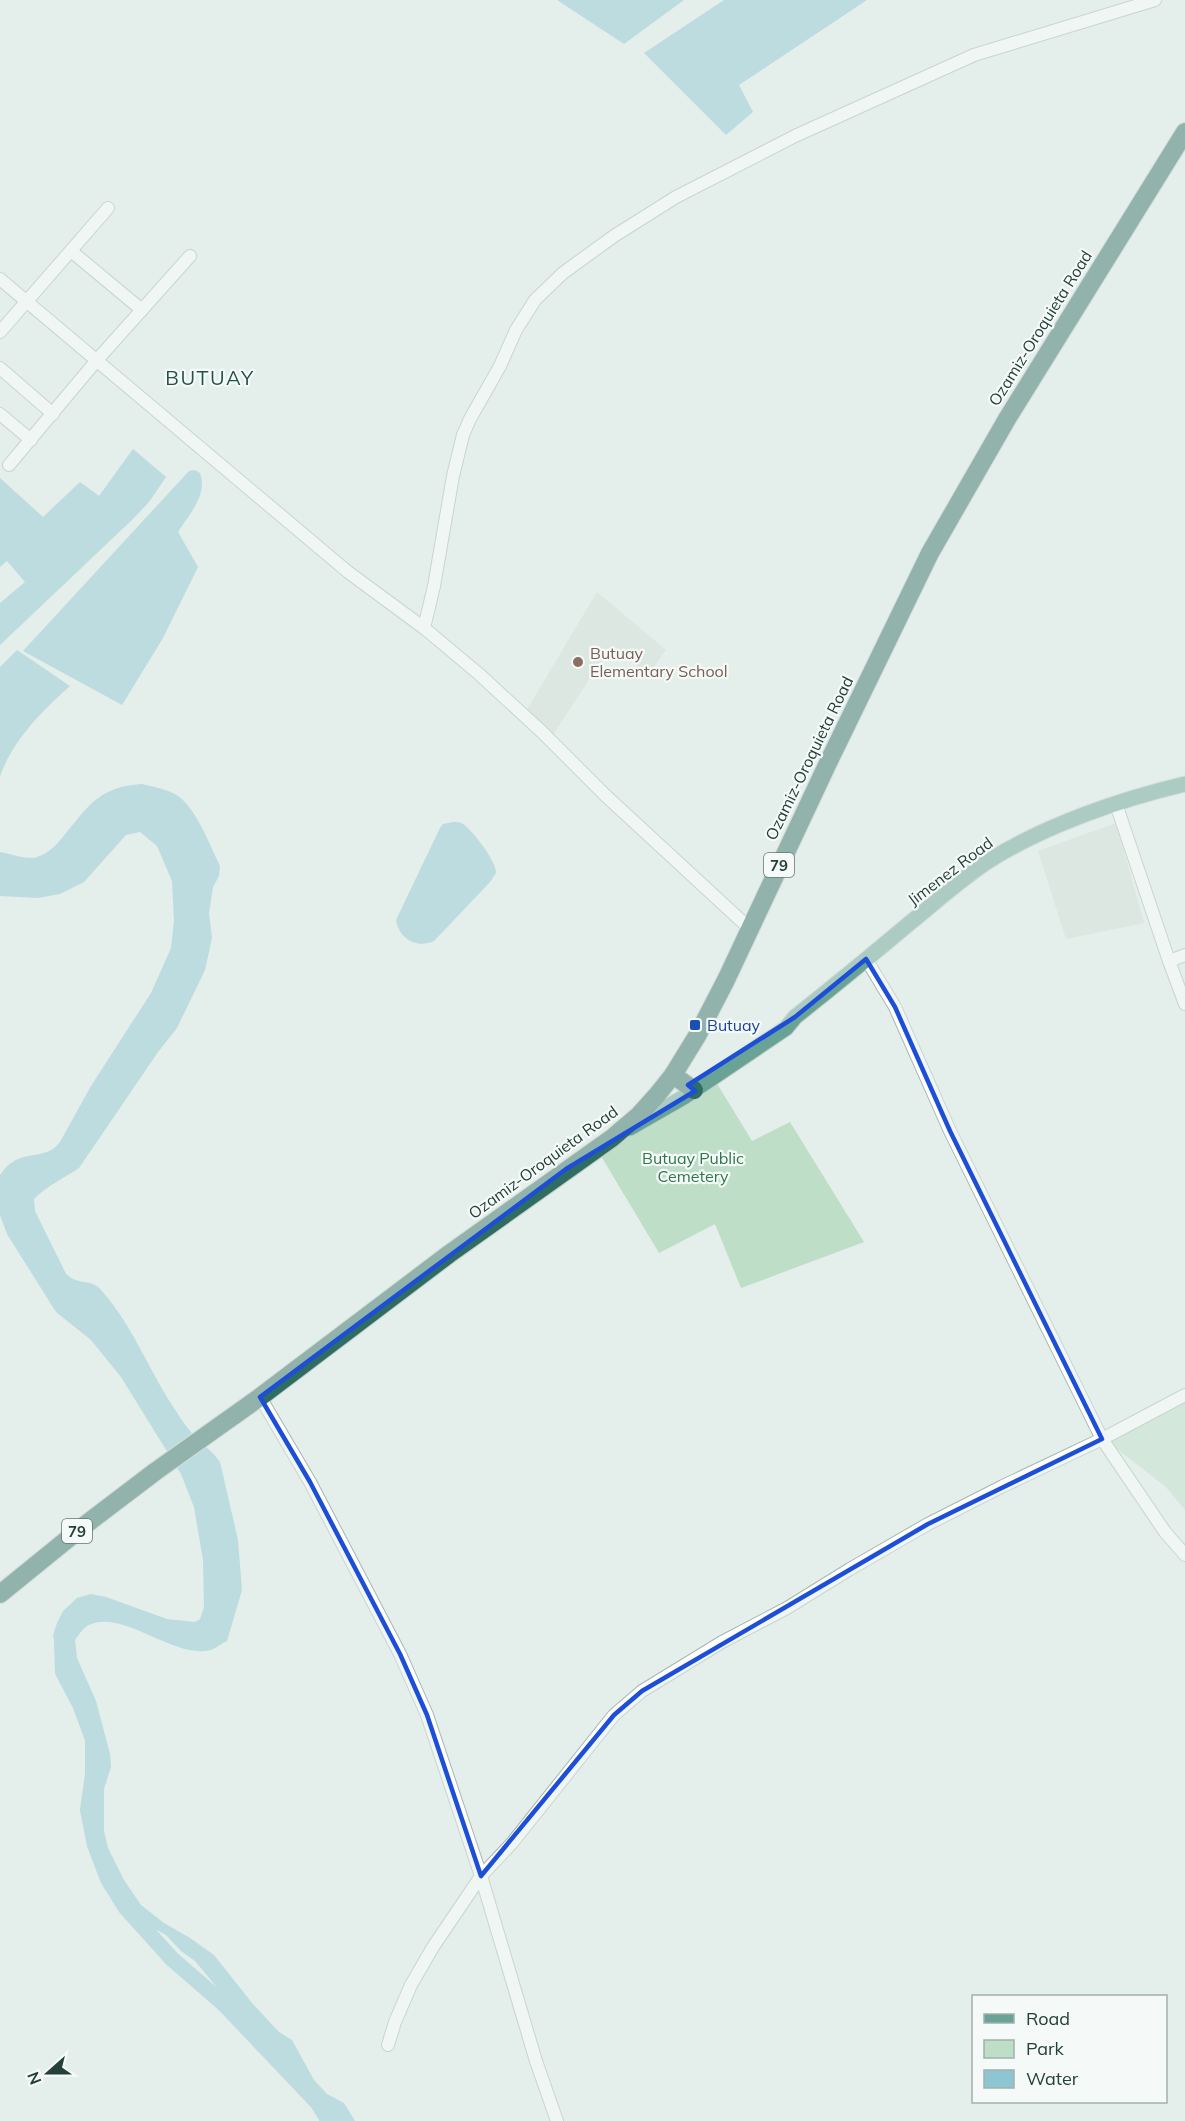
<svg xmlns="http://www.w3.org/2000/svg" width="1185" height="2121" font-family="Mulish,sans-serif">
	<rect width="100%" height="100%" fill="#e4eeea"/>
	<g fill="#d3ded9">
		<polygon points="597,592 666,650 648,674 611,646 552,736 525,713"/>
		<polygon points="1116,823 1144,923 1066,939 1038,851"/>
	</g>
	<g fill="#bedec8">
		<polygon points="716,1082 752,1141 790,1122 864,1242 741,1288 715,1224 659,1253 598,1151"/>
		<polygon points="1185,1402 1185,1510 1166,1487 1107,1441"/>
	</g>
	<g fill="#8dc5d2">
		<polygon points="557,0 684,0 624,44"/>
		<polygon points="724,0 867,0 739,85 753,112 726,135 644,53"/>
		<polygon points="133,449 166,477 149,502 133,519 0,645 0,603 25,582 7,561 0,567 0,478 43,517 80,482 99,496"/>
		<path d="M195,470L200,473C208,495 189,514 178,532L198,567L163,638L122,705L23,651L189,471Z"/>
		<path d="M17,650L70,686C42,711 13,740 0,776V667Z"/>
		<path d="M142,784C154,787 167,789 178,796C196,808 210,846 220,866L219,876L213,887L209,913L212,938L205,970L177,1028L158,1052L79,1168C64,1178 47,1186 34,1199L35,1211L66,1274C79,1286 92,1278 102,1291C132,1325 148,1368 172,1405C178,1414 184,1424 191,1432C200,1443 212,1450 220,1462L238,1540L242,1590L227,1641C222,1643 216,1648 211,1650C173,1660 122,1607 87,1626C82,1629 79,1635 75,1640L77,1658L96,1701L110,1754L111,1767L104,1789V1831L108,1848L124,1880L141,1905L164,1923L190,1938L214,1955L252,2003L279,2032L292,2040L314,2080L327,2094L344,2103L355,2121H333L302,2080L250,2027L195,1961L181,1951L166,1935L155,1929L130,1907L114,1883L100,1853L93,1813L94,1789L99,1762L98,1742L79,1697L57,1655L53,1635L57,1623L63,1611L77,1598L91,1594L106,1597L167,1619L195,1622L200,1619L204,1607L203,1560L194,1507L181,1474L121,1377L91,1340L56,1312L7,1234L0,1215V1175C20,1145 43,1164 60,1142L91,1086L151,993L171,948L174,921L172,881L157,846L140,832L126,835L84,882L60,894L38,898L0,896V852C11,854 27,860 37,857C50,853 58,843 66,833C91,803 100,787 142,784Z"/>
		<path d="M453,822C457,822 459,822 463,824C473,831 496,861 496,873L490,882L434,941C417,949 399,939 396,920L440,828L443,824Z"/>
	</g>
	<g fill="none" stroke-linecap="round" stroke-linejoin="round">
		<polyline stroke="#8dc5d2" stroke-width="16" points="62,1643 63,1672 80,1704 93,1739 93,1774 88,1810 95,1845 108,1879 126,1908 172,1959 224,2004 318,2103 329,2121"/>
		<defs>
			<g id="minor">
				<polyline points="71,251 142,310"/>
				<polyline points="0,279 348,572 424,628 479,674 542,732 605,795 749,928"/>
				<polyline points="0,332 108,208"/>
				<polyline points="0,368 53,414"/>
				<polyline points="0,414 31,440"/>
				<polyline points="9,465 97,360 190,256"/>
				<polyline points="424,628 434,586 453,476 463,435 470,419 500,366 516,330 535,300 563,273 614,236 676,197 795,136 974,55 1155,0"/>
				<polyline points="1116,804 1169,961 1185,1004"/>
				<polyline points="866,959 895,1007 950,1131 1102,1439 1165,1532 1185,1555"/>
				<polyline points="1169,961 1185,955"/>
				<polyline points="260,1397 310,1482 400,1654 427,1715 481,1876 536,2061 557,2121"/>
				<polyline points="388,2045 395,2022 411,1985 433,1947 481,1876 512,1843 614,1715 642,1691 722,1642 787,1608 850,1569 928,1524 1003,1486 1102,1439 1185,1395"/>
			</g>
			<path id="major" d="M630,1128L684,1097L786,1028L795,1017C834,986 873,954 911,922C937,901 962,878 990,860C1046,825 1121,799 1185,784"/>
			<g id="highway">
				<polyline points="673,1075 694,1090"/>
				<polyline points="0,1594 85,1525 156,1471 260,1397 449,1254 612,1138 639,1115 657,1095 673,1075 697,1036 726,980 828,763 930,553 1007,419 1185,132"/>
			</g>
		</defs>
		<use href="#minor" stroke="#a7b6b1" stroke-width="14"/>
		<use href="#major" stroke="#c2cac8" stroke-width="17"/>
		<use href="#highway" stroke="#c2cac8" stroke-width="20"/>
		<use href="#minor" stroke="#fff" stroke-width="12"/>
		<use href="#major" stroke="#69a396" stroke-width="15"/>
		<use href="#highway" stroke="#2f6c61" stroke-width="18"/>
	</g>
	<path d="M0 0H1185V2121H0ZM866,959L895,1007L950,1131L1102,1439L928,1524L642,1691L614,1715L481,1876L427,1715L400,1654L310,1482L260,1397L566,1169L695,1091L688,1085L795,1017Z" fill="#e4eeea" fill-opacity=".55" fill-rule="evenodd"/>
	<path fill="none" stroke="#1d4ed8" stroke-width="4.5" stroke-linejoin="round" d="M866,959L895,1007L950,1131L1102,1439L928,1524L642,1691L614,1715L481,1876L427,1715L400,1654L310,1482L260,1397L566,1169L695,1091L688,1085L795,1017Z"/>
	<circle fill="#8d6e63" stroke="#f5faf8" stroke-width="2" cx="578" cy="662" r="6"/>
	<rect fill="#1a4fb4" stroke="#f5faf8" stroke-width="2" x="689" y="1019" width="12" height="12" rx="3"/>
	<g text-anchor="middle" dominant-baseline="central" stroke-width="4.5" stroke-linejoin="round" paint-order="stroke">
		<g fill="#f5faf8" stroke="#637872" stroke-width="1.5">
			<rect x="764" y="853" width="30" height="24" rx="4.5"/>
			<rect x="62" y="1519" width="30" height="24" rx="4.5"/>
		</g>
		<g font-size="15" font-weight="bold" fill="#244039">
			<text x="779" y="865">79</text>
			<text x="77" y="1531">79</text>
		</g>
		<g font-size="16" fill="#244039" stroke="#f5faf8">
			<text transform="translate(1040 328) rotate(-58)">Ozamiz-Oroquieta Road</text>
			<text transform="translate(809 758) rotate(-64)">Ozamiz-Oroquieta Road</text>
			<text transform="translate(950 871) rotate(-37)">Jimenez Road</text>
			<text transform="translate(543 1162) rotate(-36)">Ozamiz-Oroquieta Road</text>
		</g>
		<g font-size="16" fill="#785e54" stroke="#f5faf8" text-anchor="start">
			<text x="590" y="653">Butuay<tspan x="590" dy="18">Elementary School</tspan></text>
		</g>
		<g font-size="16" fill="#164399" stroke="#f5faf8" text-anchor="start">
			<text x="707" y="1025">Butuay</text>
		</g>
		<g font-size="16" fill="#2e764c" stroke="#f5faf8">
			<text x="693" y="1158">Butuay Public<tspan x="693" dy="18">Cemetery</tspan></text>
		</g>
		<g font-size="20" letter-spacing="1.5" fill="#1f5247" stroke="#f5faf8">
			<text x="210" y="377">BUTUAY</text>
		</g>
	</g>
	<rect x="972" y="1995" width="195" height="108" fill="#f5faf8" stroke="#a1b0ac" stroke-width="1.5"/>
	<rect x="984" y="2014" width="30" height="9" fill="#69a396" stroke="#a1b0ac" stroke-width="1.5"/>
	<text x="1026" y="2025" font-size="18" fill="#244039">Road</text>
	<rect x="984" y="2040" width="30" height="18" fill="#bedec8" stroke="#a1b0ac" stroke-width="1.5"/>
	<text x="1026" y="2055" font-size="18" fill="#244039">Park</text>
	<rect x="984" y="2070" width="30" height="18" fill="#8dc5d2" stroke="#a1b0ac" stroke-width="1.5"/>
	<text x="1026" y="2085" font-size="18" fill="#244039">Water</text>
	<g transform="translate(48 2073) rotate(249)" stroke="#f5faf8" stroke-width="4.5" paint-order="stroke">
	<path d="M0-4.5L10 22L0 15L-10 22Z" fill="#244039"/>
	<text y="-9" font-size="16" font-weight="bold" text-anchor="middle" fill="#244039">N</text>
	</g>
</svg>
